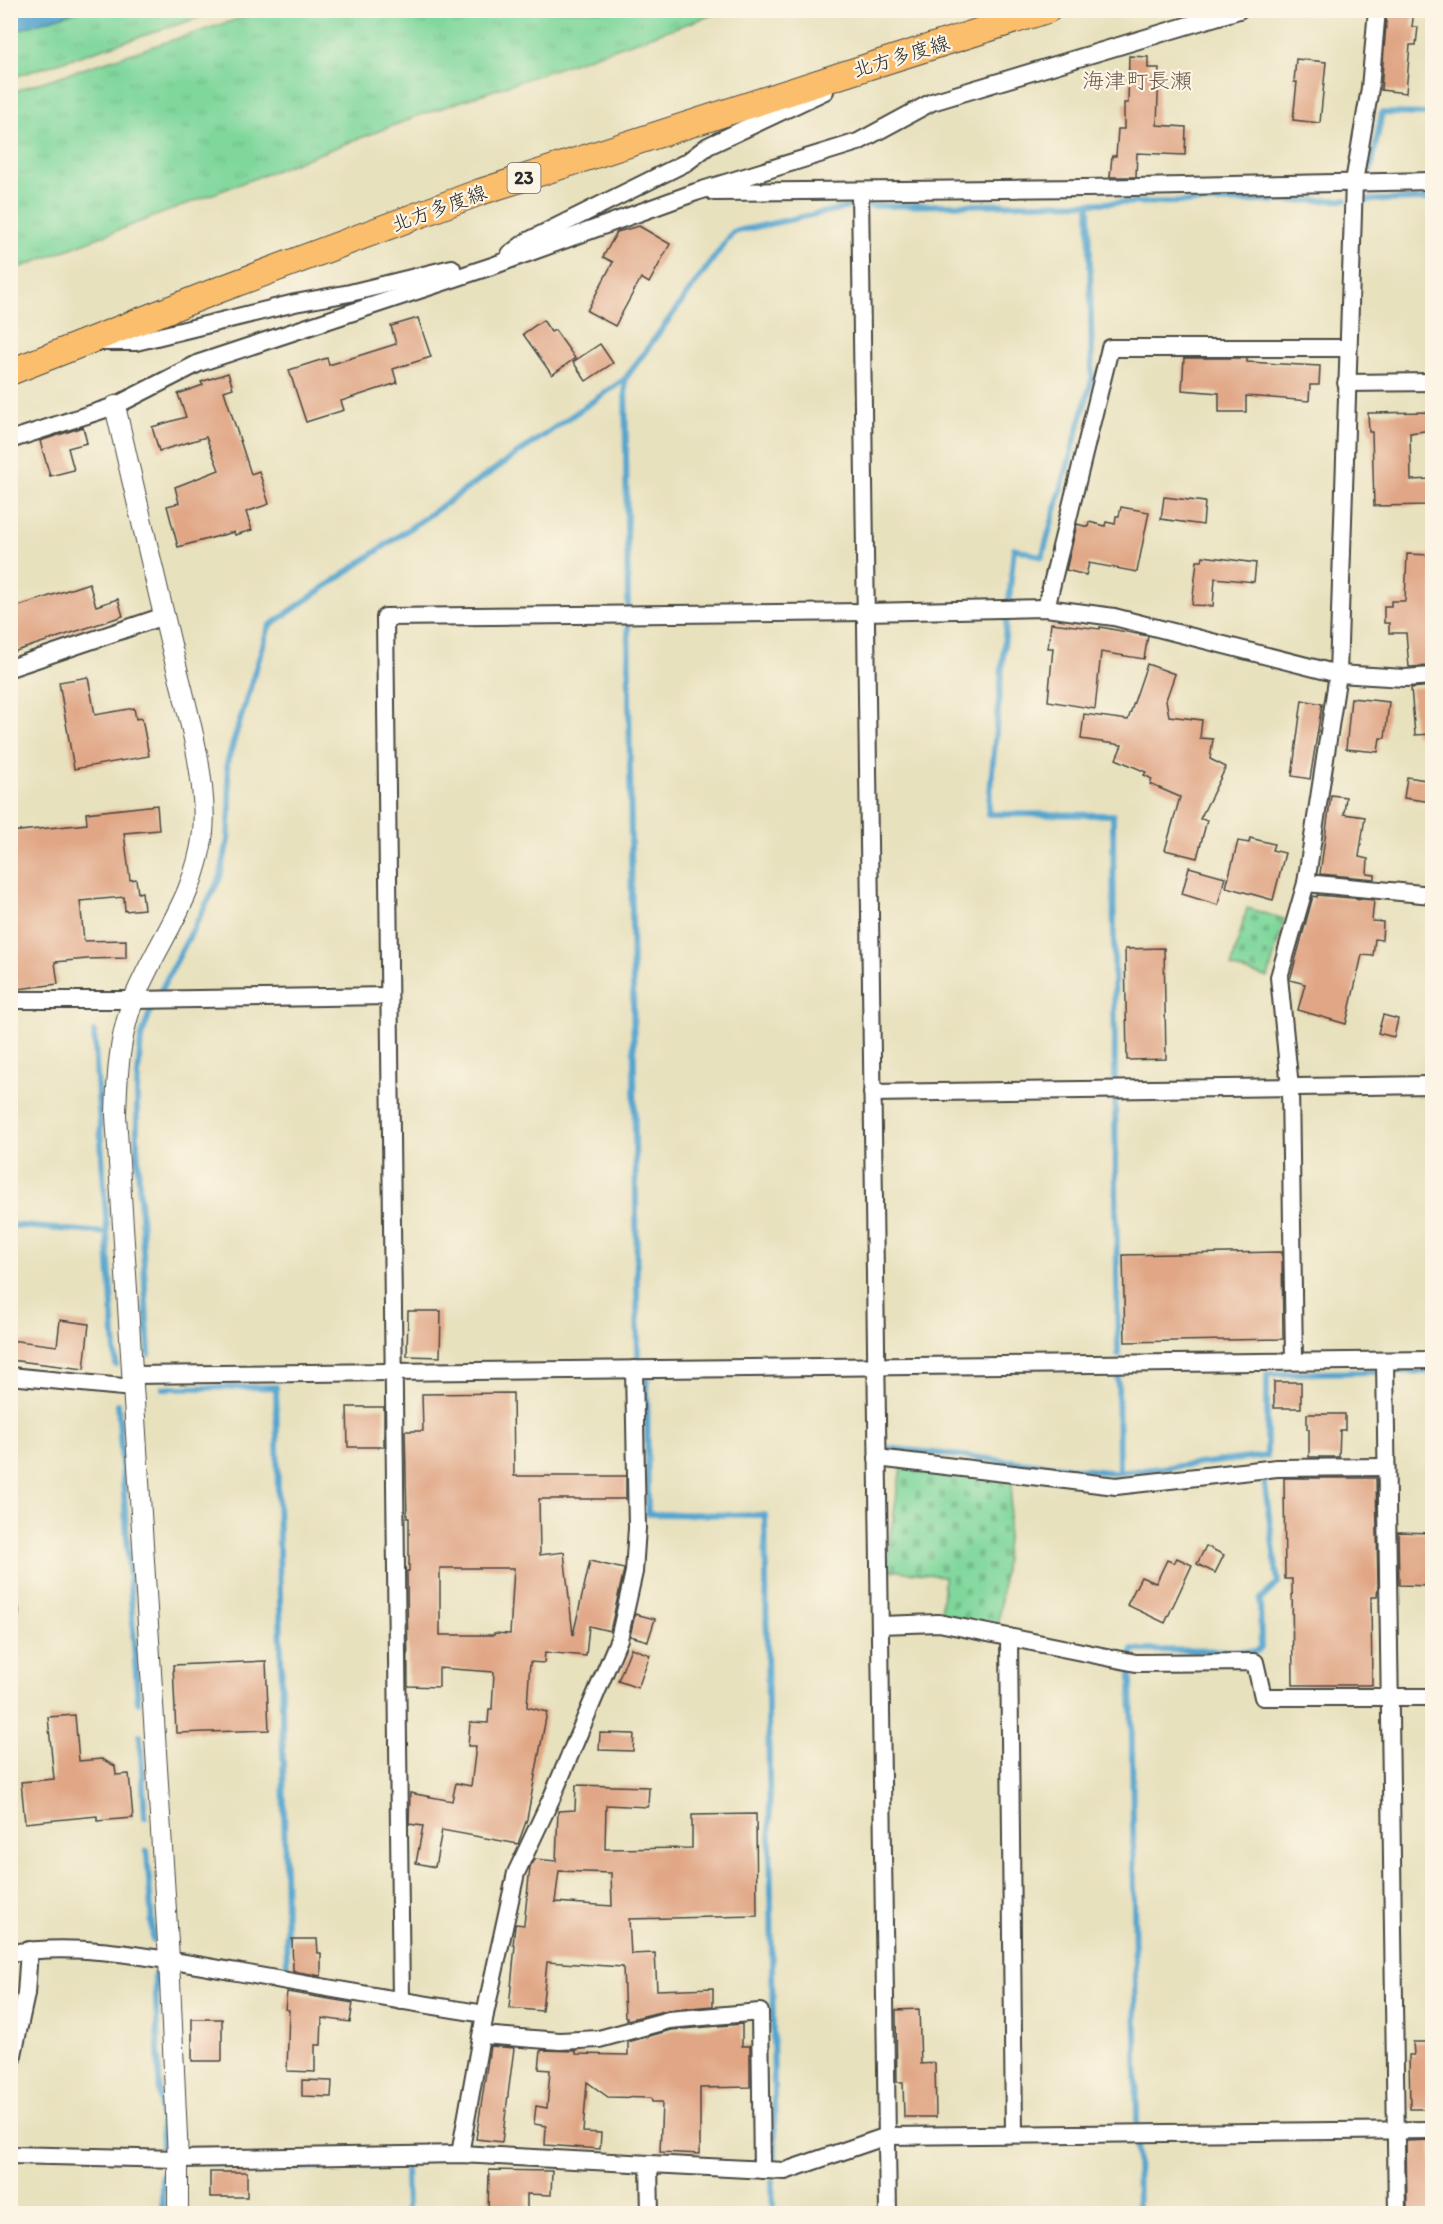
<svg xmlns="http://www.w3.org/2000/svg" width="1443" height="2224" font-family="Itim,'Klee One',sans-serif">
	<defs>
		<pattern id="grass-tufts" width="24" height="20" patternUnits="userSpaceOnUse" patternTransform="scale(1.5)"><rect width="24" height="20" fill="#7fd79c"/><path d="M3 7l-1-3M5 7V3M7 7l1-3M15 17l-1-3M17 17v-4M19 17l1-3" fill="none" stroke="#6eb987"/></pattern>
		<pattern id="cemetery-stones" width="16" height="16" patternUnits="userSpaceOnUse" patternTransform="scale(1.5)"><rect width="16" height="16" fill="#7fd79c"/><path d="M2 7V4a2 2 0 0 1 4 0v3zM10 15v-3a2 2 0 0 1 4 0v3z" fill="#6eb987"/></pattern>
	</defs>
	<rect width="100%" height="100%" fill="#fcf5e5"/>
	<filter id="ink" filterUnits="userSpaceOnUse"><feTurbulence type="fractalNoise" baseFrequency=".0167" numOctaves="2"/><feDisplacementMap in="SourceGraphic" scale="12" xChannelSelector="R" yChannelSelector="G"/><feConvolveMatrix kernelMatrix="1 2 1 2 8 2 1 2 1" color-interpolation-filters="sRGB"/></filter>
	<filter id="wash" filterUnits="userSpaceOnUse"><feTurbulence type="fractalNoise" baseFrequency=".008" numOctaves="4" result="noise"/><feDisplacementMap in="SourceGraphic" scale="24" xChannelSelector="R" yChannelSelector="G"/><feGaussianBlur stdDeviation="1.35" result="paint"/><feColorMatrix in="noise" values="0 0 0 0 0 0 0 0 0 0 0 0 0 0 0 0 0 1.4 0 .05"/><feComposite in="paint" operator="in"/></filter>
	<g filter="url(#wash)">
		<rect width="100%" height="100%" fill="#e8e1be"/>
		<g fill="url(#grass-tufts)" stroke="#558164" stroke-width="1.5">
			<polygon points="78,11 220,11 11,78 10,32"/>
			<polygon points="263,11 263,10 724,11 418,116 11,271 11,92"/>
		</g>
		<g fill="url(#cemetery-stones)" stroke="#558164" stroke-width="1.5">
			<polygon points="1247,908 1284,919 1268,978 1231,967"/>
			<polygon points="901,1468 1013,1479 998,1630 941,1617 944,1576 888,1570 888,1549"/>
		</g>
		<polygon fill="#53a4ce" stroke="#3f687c" stroke-width="1.5" points="11,10 78,10 78,11 11,32"/>
		<g fill="none" stroke-linecap="round" stroke-linejoin="round">
			<g stroke="#53a4ce" stroke-width="6">
				<polyline points="1371,169 1382,113 1432,114"/>
				<polyline points="1362,200 1432,199"/>
				<polyline points="870,206 1345,200"/>
				<polyline points="625,379 628,606"/>
				<polyline points="1009,601 1014,548 1042,557 1092,379 1089,203"/>
				<polyline points="1007,615 988,814 1113,815 1115,1082"/>
				<polyline points="628,621 638,1359"/>
				<polyline points="160,992 220,878 228,840 230,807 227,763 269,626 625,379 733,232 853,206"/>
				<polyline points="94,1032 107,1233"/>
				<polyline points="1115,1097 1118,1355"/>
				<polyline points="10,1225 107,1233 116,1365"/>
				<polyline points="149,1354 137,1146 137,1089 141,1038 151,1009"/>
				<polyline points="1118,1372 1119,1473"/>
				<polyline points="1395,1372 1432,1372"/>
				<polyline points="647,1381 648,1514 765,1515 775,2158"/>
				<polyline points="163,1388 276,1387 287,1973"/>
				<polyline points="118,1404 138,1702"/>
				<polyline points="889,1448 1117,1473 1267,1456 1267,1374 1375,1372"/>
				<polyline points="1131,1657 1132,1650 1257,1651 1261,1648 1260,1600 1278,1583 1264,1478"/>
				<polyline points="1131,1672 1137,2124"/>
				<polyline points="140,1736 145,1817"/>
				<polyline points="147,1851 153,1940"/>
				<polyline points="155,1974 162,2146"/>
				<polyline points="1137,2143 1138,2214"/>
				<polyline points="291,2168 406,2164 407,2214"/>
				<polyline points="162,2175 162,2214"/>
				<polyline points="772,2182 773,2214"/>
			</g>
		</g>
		<g id="blocks">
			<g fill="#e0a685" fill-rule="evenodd">
				<polygon points="1387,10 1414,10 1412,27 1418,27 1416,45 1410,45 1406,93 1381,90"/>
				<polygon points="1129,56 1148,57 1148,68 1159,68 1157,125 1186,127 1185,155 1137,153 1136,177 1110,177 1112,156 1116,156 1118,129 1124,129 1124,103 1128,103"/>
				<polygon points="1296,59 1326,62 1320,123 1293,120 1297,82 1294,82"/>
				<polygon points="639,226 670,244 649,283 641,278 615,326 587,311 613,262 603,257 617,232"/>
				<polygon points="418,318 431,357 393,369 397,383 341,401 344,410 306,422 289,370 327,358 329,365 396,344 391,326"/>
				<polygon points="543,320 551,332 555,330 575,358 552,375 523,334"/>
				<polygon points="600,344 613,363 586,381 573,362"/>
				<polygon points="1184,358 1247,358 1247,362 1320,366 1319,385 1310,385 1309,401 1246,396 1246,412 1219,412 1219,393 1182,390"/>
				<polygon points="228,373 233,388 224,391 251,474 259,471 269,504 246,512 252,530 235,535 234,532 178,547 167,506 179,503 175,487 219,470 206,437 159,451 152,427 186,417 178,394 203,385 201,382"/>
				<polygon points="1432,412 1432,430 1410,433 1411,480 1432,479 1432,505 1374,506 1372,432 1369,432 1368,413"/>
				<polygon points="83,427 87,443 68,448 74,470 50,476 40,441"/>
				<polygon points="1164,497 1205,502 1203,525 1161,519"/>
				<polygon points="1121,507 1149,512 1137,572 1089,563 1086,575 1066,570 1077,524 1088,527 1089,522 1105,526 1106,522 1115,524 1116,516 1119,516"/>
				<polygon points="1407,554 1432,555 1432,666 1409,667 1406,633 1389,633 1389,623 1384,623 1384,606 1391,606 1391,601 1405,601"/>
				<polygon points="1203,556 1256,563 1254,582 1215,578 1213,606 1192,605 1197,561 1202,561"/>
				<polygon points="89,583 96,606 118,599 123,616 10,653 10,609"/>
				<polygon points="1051,623 1100,629 1100,627 1148,636 1144,659 1101,652 1095,709 1048,701 1053,648 1048,648"/>
				<polygon points="1147,664 1175,674 1166,700 1169,716 1202,720 1200,738 1213,739 1210,759 1226,767 1200,819 1207,820 1197,858 1165,850 1180,797 1150,784 1152,779 1144,775 1146,772 1116,759 1122,745 1081,739 1084,714 1128,720"/>
				<polygon points="88,677 95,715 134,708 136,719 142,718 149,756 74,769 59,682"/>
				<polygon points="1432,686 1432,734 1415,735 1411,688"/>
				<polygon points="1351,698 1389,702 1385,738 1380,738 1378,752 1346,749"/>
				<polygon points="1302,700 1322,704 1310,779 1292,776"/>
				<polygon points="1407,777 1432,781 1432,802 1404,798"/>
				<polygon points="1331,795 1346,797 1344,814 1365,817 1359,857 1368,859 1367,874 1375,875 1375,879 1320,874"/>
				<polygon points="157,805 159,830 124,833 130,880 136,879 138,893 142,892 144,909 125,911 124,897 80,901 84,941 126,940 126,958 87,959 55,962 58,984 10,990 10,832 87,824 86,813"/>
				<polygon points="1250,838 1274,844 1272,850 1285,853 1273,900 1226,887 1238,841 1249,843"/>
				<polygon points="1189,867 1225,877 1218,905 1182,894"/>
				<polygon points="1317,895 1374,900 1372,921 1383,922 1382,940 1375,939 1373,956 1362,955 1346,1024 1298,1010 1305,984 1290,980 1313,896 1317,897"/>
				<polygon points="1164,948 1166,1059 1127,1060 1125,949"/>
				<polygon points="1383,1015 1398,1019 1394,1037 1378,1033"/>
				<polygon points="1282,1252 1283,1339 1125,1342 1123,1255"/>
				<polygon points="408,1311 441,1311 440,1357 407,1356"/>
				<polygon points="60,1320 89,1324 84,1369 10,1360 10,1340 57,1346"/>
				<rect x="1274" y="1382" width="27" height="26"/>
				<path d="M513,1393L514,1476H626V1499H539L540,1555L564,1552L573,1635L590,1561L624,1569V1570L610,1631L589,1626L586,1656L545,1652L544,1663L530,1662L527,1707L547,1712L527,1819L518,1844L442,1830L435,1867L416,1863L423,1826L409,1824L410,1793L452,1801L456,1783L471,1786L476,1746H468L470,1722L488,1723L489,1709H492L494,1672L439,1668V1687L408,1686L407,1571H409V1518H407L405,1431H423L422,1394ZM440,1568H514L510,1634L494,1633V1635H440Z"/>
				<polygon points="347,1407 384,1407 384,1447 348,1447"/>
				<polygon points="1307,1414 1345,1414 1345,1430 1340,1430 1339,1457 1309,1457 1309,1429 1307,1429"/>
				<polygon points="1284,1478 1376,1478 1378,1585 1377,1597 1371,1597 1372,1685 1293,1685 1292,1579 1285,1579"/>
				<polygon points="1398,1532 1432,1533 1432,1586 1399,1585"/>
				<polygon points="1206,1546 1224,1555 1215,1573 1197,1564"/>
				<polygon points="1177,1558 1192,1565 1165,1623 1127,1605 1141,1577 1156,1583 1167,1560 1174,1563"/>
				<polygon points="635,1614 655,1619 648,1641 630,1636"/>
				<polygon points="631,1648 650,1655 638,1688 618,1681"/>
				<polygon points="266,1661 269,1730 176,1733 173,1665"/>
				<polygon points="75,1715 79,1761 102,1759 115,1766 116,1775 129,1774 133,1818 97,1821 97,1816 25,1823 21,1782 54,1779 48,1717"/>
				<polygon points="600,1733 634,1734 633,1751 599,1750"/>
				<path d="M576,1785L649,1787L648,1807L606,1805L605,1849L692,1848V1815L756,1814L757,1916L629,1919L631,1954L655,1953L657,1990L713,1988V2006L668,2010L627,2020V2017H625L623,1967L547,1962L542,2011L509,2008L515,1945H513L515,1926L516,1924L524,1925L530,1867L534,1859L556,1861L558,1811L575,1810ZM559,1871L611,1873L612,1906L555,1902Z"/>
				<polygon points="292,1939 317,1939 318,1953 321,1953 321,1976 293,1971"/>
				<polygon points="287,1992 353,2003 350,2022 322,2018 321,2045 315,2045 315,2072 287,2071 289,2010 285,2009"/>
				<polygon points="919,2009 921,2064 935,2063 936,2117 904,2117 903,2082 897,2082 896,2010"/>
				<rect x="192" y="2019" width="30" height="42"/>
				<polygon points="742,2024 742,2046 750,2046 750,2087 700,2088 700,2154 660,2152 662,2102 652,2102 651,2098 608,2097 587,2082 583,2132 601,2133 600,2149 545,2145 546,2126 534,2124 536,2106 547,2108 550,2070 539,2069 541,2050 576,2051 576,2054 628,2055 628,2042 671,2030"/>
				<polygon points="1413,2042 1432,2042 1432,2109 1410,2109 1409,2055 1414,2055"/>
				<polygon points="490,2046 514,2048 502,2142 476,2139"/>
				<polygon points="302,2080 332,2081 331,2097 302,2096"/>
				<polygon points="1432,2140 1432,2211 1407,2211 1406,2141"/>
				<polygon points="489,2170 552,2171 551,2195 527,2194 527,2214 488,2214"/>
				<rect x="210" y="2172" width="37" height="25"/>
			</g>
		</g>
	</g>
	<g filter="url(#ink)">
		<use href="#blocks" fill-opacity="0" stroke="#474641" stroke-width="1.5"/>
		<g fill="none" stroke-linecap="round" stroke-linejoin="round">
			<defs>
				<g id="minor">
					<polyline points="860,191 888,2214"/>
					<polyline points="714,192 1087,188 1432,181"/>
					<polyline points="510,254 526,242 687,162 708,146 825,91"/>
					<polyline points="99,342 136,342 295,303 350,293 452,268"/>
					<polyline points="1346,383 1432,382"/>
					<polyline points="10,440 115,406 199,363 495,265 696,192 858,142 932,102 1239,10"/>
					<polyline points="1046,608 1110,348 1347,348"/>
					<polyline points="10,668 164,616"/>
					<polyline points="1306,883 1432,895"/>
					<polyline points="10,1000 133,1000 389,996"/>
					<polyline points="872,1093 1432,1085"/>
					<polyline points="1294,1360 1290,1087 1279,977 1306,883 1338,674 1354,182 1370,88 1377,10"/>
					<polyline points="1385,1361 1397,2214"/>
					<polyline points="132,1375 1432,1360"/>
					<polyline points="10,1376 133,1388"/>
					<polyline points="877,1458 1116,1486 1277,1468 1386,1467"/>
					<polyline points="10,1610 10,1613"/>
					<polyline points="880,1625 939,1623 1136,1663 1255,1662 1263,1697 1432,1697"/>
					<polyline points="1009,1637 1014,2134"/>
					<path d="M10,1953C85,1941 164,1960 237,1972C320,1987 402,2001 485,2014"/>
					<polyline points="401,2001 385,617 865,612 1046,608 1114,617 1338,674 1405,678 1432,676"/>
					<polyline points="482,2035 560,2041 599,2039 669,2020 760,2012 762,2170"/>
					<polyline points="10,2069 26,1994 29,1950"/>
					<polyline points="460,2154 485,2014 516,1873 552,1797 619,1639 634,1572 637,1528 634,1369"/>
					<polyline points="10,2155 178,2159 460,2154 785,2171 887,2136 1432,2130"/>
					<polyline points="649,2164 650,2214"/>
				</g>
				<path id="tertiary" d="M115,406C134,488 153,571 173,653C186,705 208,780 203,832C196,898 157,941 134,999C119,1036 117,1076 116,1115L169,1959L178,2159V2214"/>
				<polyline id="primary" points="10,372 221,289 480,192 870,66 1047,10"/>
			</defs>
			<use href="#minor" stroke="#474641" stroke-width="20"/>
			<use href="#tertiary" stroke="#474641" stroke-width="22"/>
			<use href="#primary" stroke="#474641" stroke-width="28"/>
			<use href="#minor" stroke="#fff" stroke-width="16"/>
			<use href="#tertiary" stroke="#fff" stroke-width="20"/>
			<use href="#primary" stroke="#fabe6d" stroke-width="26"/>
		</g>
	</g>
	<g text-anchor="middle" dominant-baseline="central" stroke-width="4.5" stroke-linejoin="round" paint-order="stroke">
		<rect fill="#fcf5e5" stroke="#6a6863" stroke-width="1.5" x="507.5" y="163" width="33" height="30" rx="4.5"/>
		<g font-size="18" font-weight="bold" fill="#2b2b2b">
			<text x="524" y="178">23</text>
		</g>
		<g font-size="20" fill="#2b2b2b" stroke="#fcf5e5">
			<text transform="translate(901 56) rotate(-17)">北方多度線</text>
			<text transform="translate(439 208) rotate(-20)">北方多度線</text>
		</g>
		<g font-size="22" fill="#6a564a" stroke="#fcf5e5">
			<text x="1137" y="80">海津町長瀬</text>
		</g>
	</g>
	<rect width="1443" height="2224" fill="none" stroke="#fcf5e5" stroke-width="36"/>
</svg>
